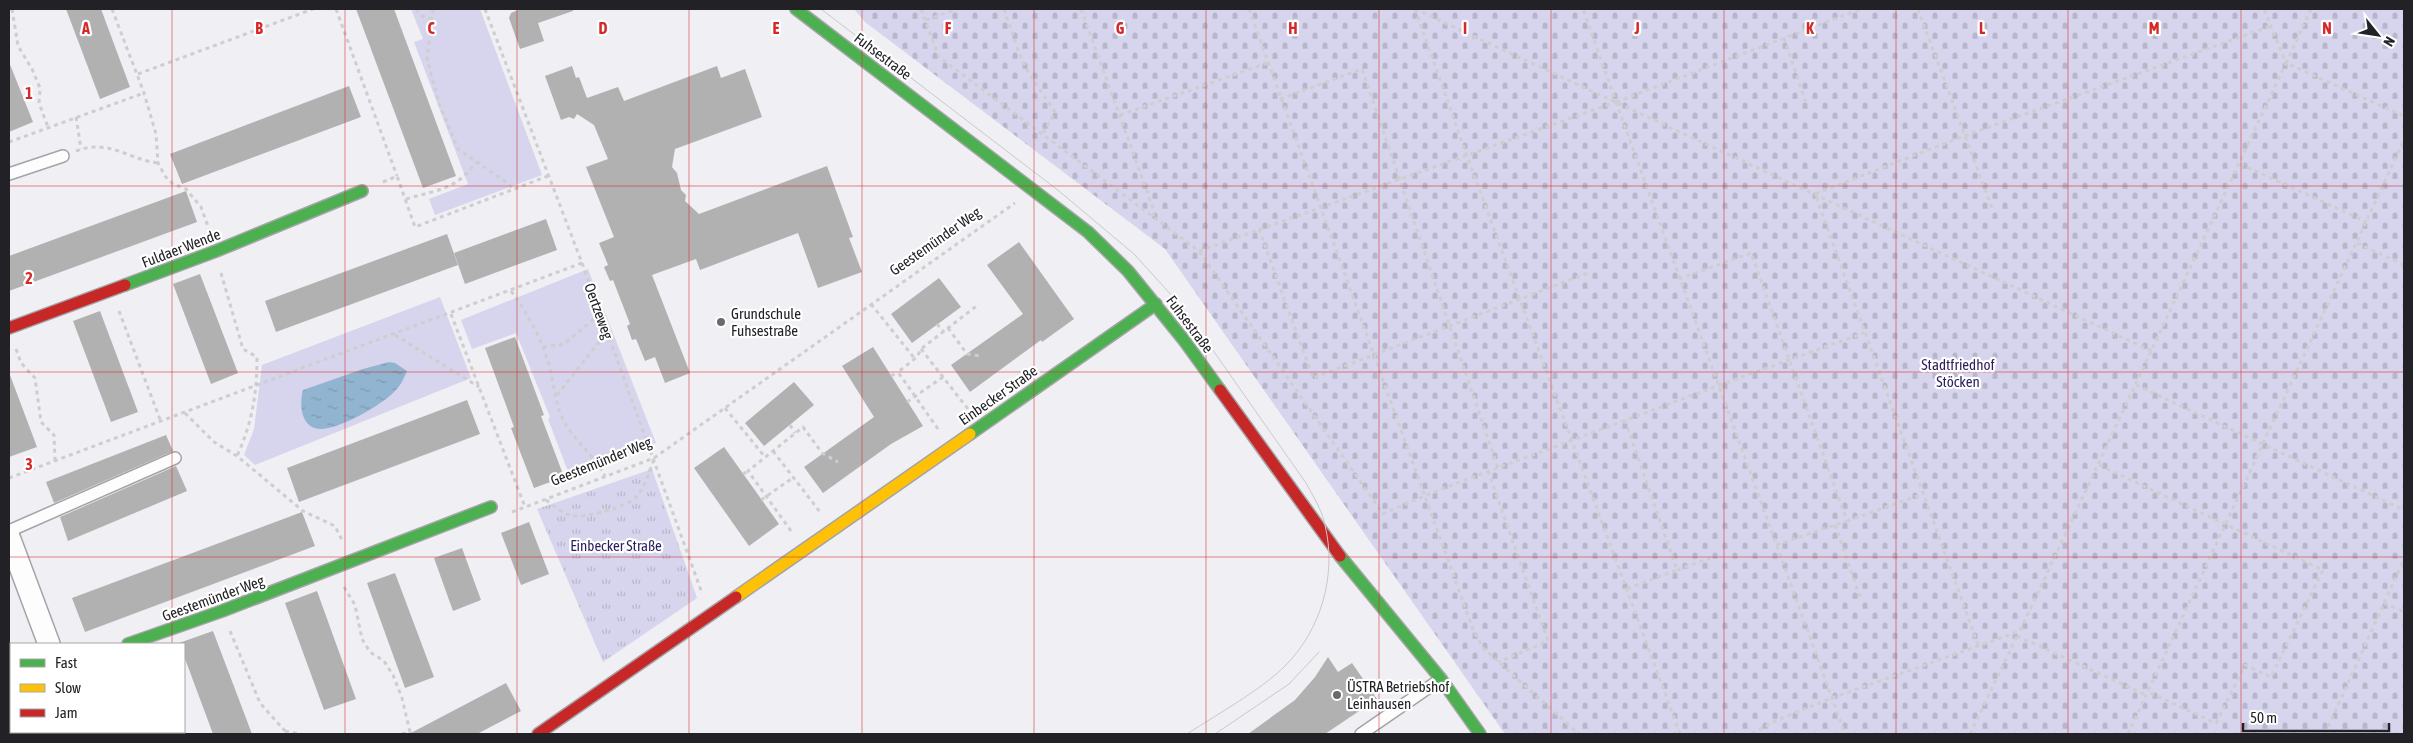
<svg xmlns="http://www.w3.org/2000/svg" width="2413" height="743" font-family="'Asap Condensed',sans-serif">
	<defs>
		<pattern id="cemetery-stones" width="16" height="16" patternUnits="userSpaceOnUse" patternTransform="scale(1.25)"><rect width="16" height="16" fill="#d6d5ed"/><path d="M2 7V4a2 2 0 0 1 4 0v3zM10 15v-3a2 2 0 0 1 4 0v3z" fill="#b7b7cb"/></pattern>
		<pattern id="park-tufts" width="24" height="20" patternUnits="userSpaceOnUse" patternTransform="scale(1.25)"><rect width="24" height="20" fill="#d6d5ed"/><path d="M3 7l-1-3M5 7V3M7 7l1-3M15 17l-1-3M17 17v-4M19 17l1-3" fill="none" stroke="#b7b7cb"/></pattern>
		<pattern id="water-ripples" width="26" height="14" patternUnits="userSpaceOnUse" patternTransform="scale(1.25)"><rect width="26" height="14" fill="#91b4d0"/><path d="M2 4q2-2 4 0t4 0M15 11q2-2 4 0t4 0" fill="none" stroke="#7d9ab2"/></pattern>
	</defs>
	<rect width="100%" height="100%" fill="#efeff4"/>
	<g fill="#d6d5ed">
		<polygon points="411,9 480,9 542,175 435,215 429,199 468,184 414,42 423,39"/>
		<polygon points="588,269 656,443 569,474 548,419 550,417 516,333 472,349 461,320"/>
		<polygon points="440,297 471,378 255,465 244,455 254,429 262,365"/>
	</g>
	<polygon fill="url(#cemetery-stones)" points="854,9 2404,9 2404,734 1505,734 1165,249 865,22"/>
	<polygon fill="url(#park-tufts)" points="652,469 697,598 603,662 537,509"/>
	<path fill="url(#water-ripples)" d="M389,362L395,363L407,371C404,378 401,385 395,391C383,404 346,425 328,428C303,434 298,409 303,390L363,369Z"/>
	<g fill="#b2b1b2">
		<polygon points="66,9 101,9 130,87 100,99"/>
		<polygon points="356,9 394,9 456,176 423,188"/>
		<polygon points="520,9 573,9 573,11 538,23 544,41 520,49 509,18 511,13"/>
		<polygon points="9,62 33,122 9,132"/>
		<polygon points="572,66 576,78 579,77 587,98 618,87 624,101 717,66 721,78 745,69 762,117 675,149 672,167 677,173 681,190 686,195 685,201 699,214 827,166 853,237 849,238 862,272 818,288 798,233 700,270 696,259 652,275 690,373 665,383 655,357 645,361 636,339 632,340 627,326 630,324 613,280 610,281 604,267 608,265 599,243 614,237 586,167 608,159 594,125 577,114 574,119 569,117 561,120 545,76"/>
		<polygon points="349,86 361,117 182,184 170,154"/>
		<polygon points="186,191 197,222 9,291 9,256"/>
		<polygon points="546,219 557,250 465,284 454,253"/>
		<polygon points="447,234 458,265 276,332 265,301"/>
		<polygon points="1019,242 1074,319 1042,342 1041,340 970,392 951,365 1023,314 987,265"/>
		<polygon points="200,274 238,373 211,384 173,284"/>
		<polygon points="939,278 961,307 912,343 891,314"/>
		<polygon points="100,311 138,412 111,422 73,321"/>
		<polygon points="515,337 544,415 541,416 564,477 534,488 511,428 514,427 485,348"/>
		<polygon points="873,347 923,426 891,444 823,493 804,467 874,417 842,366"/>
		<polygon points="10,375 37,447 9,457 9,376"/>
		<polygon points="794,382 814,405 764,446 745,423"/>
		<polygon points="467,400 480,434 299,502 287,468"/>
		<polygon points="166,435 173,451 54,503 46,482"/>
		<polygon points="724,447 779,524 749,546 694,468"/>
		<polygon points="176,466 187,491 68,541 60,517"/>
		<polygon points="302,512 315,546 85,632 72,598"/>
		<polygon points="529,522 549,574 521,585 501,533"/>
		<polygon points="462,548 481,600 453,611 434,558"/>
		<polygon points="395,573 434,677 405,688 367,583"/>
		<polygon points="317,591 356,699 324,710 285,603"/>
		<polygon points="213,631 252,734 213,734 184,656 184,644 179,643"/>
		<polygon points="1328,657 1338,672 1352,663 1377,699 1325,734 1248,734 1295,700 1315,677"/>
		<polygon points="506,683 521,711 477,734 409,734"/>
	</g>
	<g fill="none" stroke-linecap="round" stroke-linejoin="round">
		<defs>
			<g id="lane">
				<polyline points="9,174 63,156"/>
				<polyline points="9,531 175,458"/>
				<polyline points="1361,734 1441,679"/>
			</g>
			<g id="street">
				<polyline points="9,537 49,644"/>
				<polyline points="82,732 83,734"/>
			</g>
			<g id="fast">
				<polyline points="796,9 1088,232 1128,271 1183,339 1220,390"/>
				<polyline points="125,285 216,251 362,191"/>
				<polyline points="970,434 1156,304"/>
				<polyline points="1340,556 1441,679 1480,734"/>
				<polyline points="128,644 222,611 491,507"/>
			</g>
			<polyline id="slow" points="736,597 970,434"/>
			<g id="jam">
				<polyline points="9,328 125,285"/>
				<polyline points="1220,390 1340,556"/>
				<polyline points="538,734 736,597"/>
			</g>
		</defs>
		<use href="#lane" stroke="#a4a4a8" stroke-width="14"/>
		<use href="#street" stroke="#a4a4a8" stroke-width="24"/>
		<use href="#fast" stroke="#a4a4a8" stroke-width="14"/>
		<use href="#slow" stroke="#a4a4a8" stroke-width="14"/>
		<use href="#jam" stroke="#a4a4a8" stroke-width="14"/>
		<g stroke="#ceced0" stroke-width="3" stroke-dasharray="4 4" stroke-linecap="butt">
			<polyline points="12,9 18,46 32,69 40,88 39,103 48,127"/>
			<polyline points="112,9 144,93 156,134 158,163 165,176 173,184 186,189 201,207 209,229"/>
			<polyline points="336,9 397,176"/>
			<polyline points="416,9 422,16 430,19"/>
			<polyline points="433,9 427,59 440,106 458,149 509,184 512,189"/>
			<polyline points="485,9 582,263 702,593"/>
			<path d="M921,9L939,57L1199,251L1383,514C1444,486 1507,465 1570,441C1668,404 1766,368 1864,333"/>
			<polyline points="1004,9 1019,53 1028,72 1055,112 1042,135"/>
			<polyline points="1081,9 1154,211 1153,218"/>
			<polyline points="1249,9 1474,632 1484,649 1579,734"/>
			<polyline points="1415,9 2152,351"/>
			<polyline points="1415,9 1467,156 1680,734"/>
			<polyline points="1918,9 1993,211"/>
			<polyline points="2311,9 2286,63 2404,116"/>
			<polyline points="926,20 957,9"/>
			<polyline points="1784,38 1807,106"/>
			<polyline points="138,74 313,9"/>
			<polyline points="1280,99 1362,69 1498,468"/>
			<polyline points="1616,102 1845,734"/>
			<polyline points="1616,102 1861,9"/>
			<polyline points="1120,115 1267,63"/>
			<polyline points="76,117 81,149"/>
			<polyline points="9,142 144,93"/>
			<path d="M76,151C108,138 130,160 158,163"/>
			<polyline points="2240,164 2367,222"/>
			<polyline points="383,182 397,176 415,227 548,176"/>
			<path d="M406,199C436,190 457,190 476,162"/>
			<polyline points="1259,229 1313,378 1588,273"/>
			<polyline points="2357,243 2404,265"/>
			<polyline points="1199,251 1616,102 1583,9"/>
			<path d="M221,273L243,349L257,357C257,394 252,423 237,456"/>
			<polyline points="1679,279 1751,253 1847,521 1776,545"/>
			<path d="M511,291C527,313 540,335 548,362C554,380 554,400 562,417C571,438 594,455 605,476"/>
			<polyline points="871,304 915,359"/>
			<polyline points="119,311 161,422"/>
			<polyline points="451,314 525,507"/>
			<polyline points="937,324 944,332"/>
			<polyline points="948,328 967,354 980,356"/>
			<polyline points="395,335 479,387"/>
			<polyline points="543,347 564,344 600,314"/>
			<polyline points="16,349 21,363 35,378 41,422 54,435 55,461"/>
			<polyline points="921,349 968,409"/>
			<polyline points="891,376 898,372"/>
			<polyline points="2136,385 2404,510"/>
			<polyline points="557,395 607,332"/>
			<polyline points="907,402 943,377"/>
			<polyline points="725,408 765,457"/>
			<polyline points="185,413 214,442 237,456 303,511 335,526 342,540"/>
			<polyline points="1625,420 1677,570 1626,589"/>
			<polyline points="790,425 795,433"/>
			<polyline points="938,429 898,372 917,357 921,349 979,304"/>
			<polyline points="773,451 820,512"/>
			<polyline points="2099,465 2323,570 2271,677 2245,665 2216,723 2148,692"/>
			<polyline points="1488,471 1548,641 1499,662"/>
			<polyline points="743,474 748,471"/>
			<polyline points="9,478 582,263"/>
			<path d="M546,500C553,505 561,512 569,515C581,520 626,507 635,498C645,488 649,472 654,459"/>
			<polyline points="761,500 794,477"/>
			<polyline points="512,512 654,458 1015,203"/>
			<polyline points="1847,521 1923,494"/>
			<polyline points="1835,525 1860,597"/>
			<polyline points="791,531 748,471 803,427 822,453 838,462"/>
			<polyline points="1677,570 1710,558"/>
			<polyline points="344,587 355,605 362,639 370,652 384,661 393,675 402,698 410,732"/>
			<polyline points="2384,603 2404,612"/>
			<polyline points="230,631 260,703 285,731 283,734"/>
			<polyline points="2017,636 2146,695"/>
			<polyline points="9,645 11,652"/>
			<polyline points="1978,645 1815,194 1964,136 2271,26"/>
			<polyline points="285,731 300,734"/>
			<polyline points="42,732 43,734"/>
			<polyline points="166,732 167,734"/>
			<polyline points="402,734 410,732 411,734"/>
			<polyline points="1752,734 1775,721 1832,698 2020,631 2286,63 2264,9"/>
			<polyline points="1970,734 2017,636"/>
			<polyline points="2128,734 2404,140"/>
			<polyline points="2325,734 2404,559"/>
		</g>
		<use href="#lane" stroke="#fdfdfd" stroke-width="11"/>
		<use href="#street" stroke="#fdfdfd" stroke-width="21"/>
		<use href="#fast" stroke="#4caf50" stroke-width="11"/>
		<use href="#slow" stroke="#ffc107" stroke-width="11"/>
		<use href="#jam" stroke="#c62828" stroke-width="11"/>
		<g stroke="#cacaca" stroke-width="1">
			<path d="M821,9L1059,191L1134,254L1184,309L1306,483C1313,496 1322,510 1325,525C1337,575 1321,630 1285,666C1261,690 1216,715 1187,734"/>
			<polyline points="1215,734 1289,684 1319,652"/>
		</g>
	</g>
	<path fill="none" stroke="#d62828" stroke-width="1" stroke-opacity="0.55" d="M172,9V644M345,9V734M517,9V734M689,9V734M862,9V734M1034,9V734M1206,9V734M1379,9V734M1551,9V734M1724,9V734M1896,9V734M2068,9V734M2241,9V734M9,186H2404M9,372H2404M9,557H2404M172,732V734"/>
	<g fill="#6a6a6e" stroke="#fff" stroke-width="2">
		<circle cx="721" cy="322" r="5"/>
		<circle cx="1337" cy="695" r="5"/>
	</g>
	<g text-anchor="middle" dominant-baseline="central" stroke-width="4.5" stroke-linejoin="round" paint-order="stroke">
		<g font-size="15" fill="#222226" stroke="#fff">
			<text transform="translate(883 56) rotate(37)">Fuhsestraße</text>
			<text transform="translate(935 241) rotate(-35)">Geestemünder Weg</text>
			<text transform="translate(181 248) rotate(-21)">Fuldaer Wende</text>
			<text transform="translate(599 311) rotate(70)">Oertzeweg</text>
			<text transform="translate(1190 324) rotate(53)">Fuhsestraße</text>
			<text transform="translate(998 395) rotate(-35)">Einbecker Straße</text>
			<text transform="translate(601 461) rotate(-22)">Geestemünder Weg</text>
			<text transform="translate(213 598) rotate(-20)">Geestemünder Weg</text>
		</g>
		<g font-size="15" fill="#222226" stroke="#fff" text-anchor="start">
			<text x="731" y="313">Grundschule<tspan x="731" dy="17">Fuhsestraße</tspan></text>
			<text x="1347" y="686">ÜSTRA Betriebshof<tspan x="1347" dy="17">Leinhausen</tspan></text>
		</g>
		<g font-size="15" fill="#2d1f5e" stroke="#fff">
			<text x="1958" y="364">Stadtfriedhof<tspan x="1958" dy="17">Stöcken</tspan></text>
			<text x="616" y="545">Einbecker Straße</text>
		</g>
	</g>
	<g font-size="16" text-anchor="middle" font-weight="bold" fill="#d62828" stroke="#fff" stroke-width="4.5" stroke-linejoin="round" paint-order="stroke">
		<text x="86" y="34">A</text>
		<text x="259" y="34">B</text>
		<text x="431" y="34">C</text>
		<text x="603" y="34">D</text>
		<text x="776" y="34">E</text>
		<text x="948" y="34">F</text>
		<text x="1120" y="34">G</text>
		<text x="1293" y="34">H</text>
		<text x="1465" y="34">I</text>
		<text x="1637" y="34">J</text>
		<text x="1810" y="34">K</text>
		<text x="1982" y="34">L</text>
		<text x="2154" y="34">M</text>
		<text x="2327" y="34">N</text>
		<text x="29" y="99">1</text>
		<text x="29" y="284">2</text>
		<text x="29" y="470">3</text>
	</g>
	<rect width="2413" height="743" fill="none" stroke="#222226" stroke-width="20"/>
	<rect x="10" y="643" width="175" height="90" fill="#ffffff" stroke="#a7a7a8"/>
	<rect x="20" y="659" width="25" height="8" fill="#4caf50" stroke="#a7a7a8"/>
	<text x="55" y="668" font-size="15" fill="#222226">Fast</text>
	<rect x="20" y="684" width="25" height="8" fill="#ffc107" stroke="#a7a7a8"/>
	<text x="55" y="693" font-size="15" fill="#222226">Slow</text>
	<rect x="20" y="709" width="25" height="8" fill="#c62828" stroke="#a7a7a8"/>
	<text x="55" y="718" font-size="15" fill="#222226">Jam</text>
	<g transform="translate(2378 35) rotate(120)" stroke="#ffffff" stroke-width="4" paint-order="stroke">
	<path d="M0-4L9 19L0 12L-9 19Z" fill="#222226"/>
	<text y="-8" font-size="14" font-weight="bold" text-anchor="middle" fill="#222226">N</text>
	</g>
	<path d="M2243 723v8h146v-8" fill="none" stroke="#222226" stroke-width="2.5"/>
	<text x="2250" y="723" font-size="15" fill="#222226" stroke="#ffffff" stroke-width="4" paint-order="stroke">50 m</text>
</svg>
